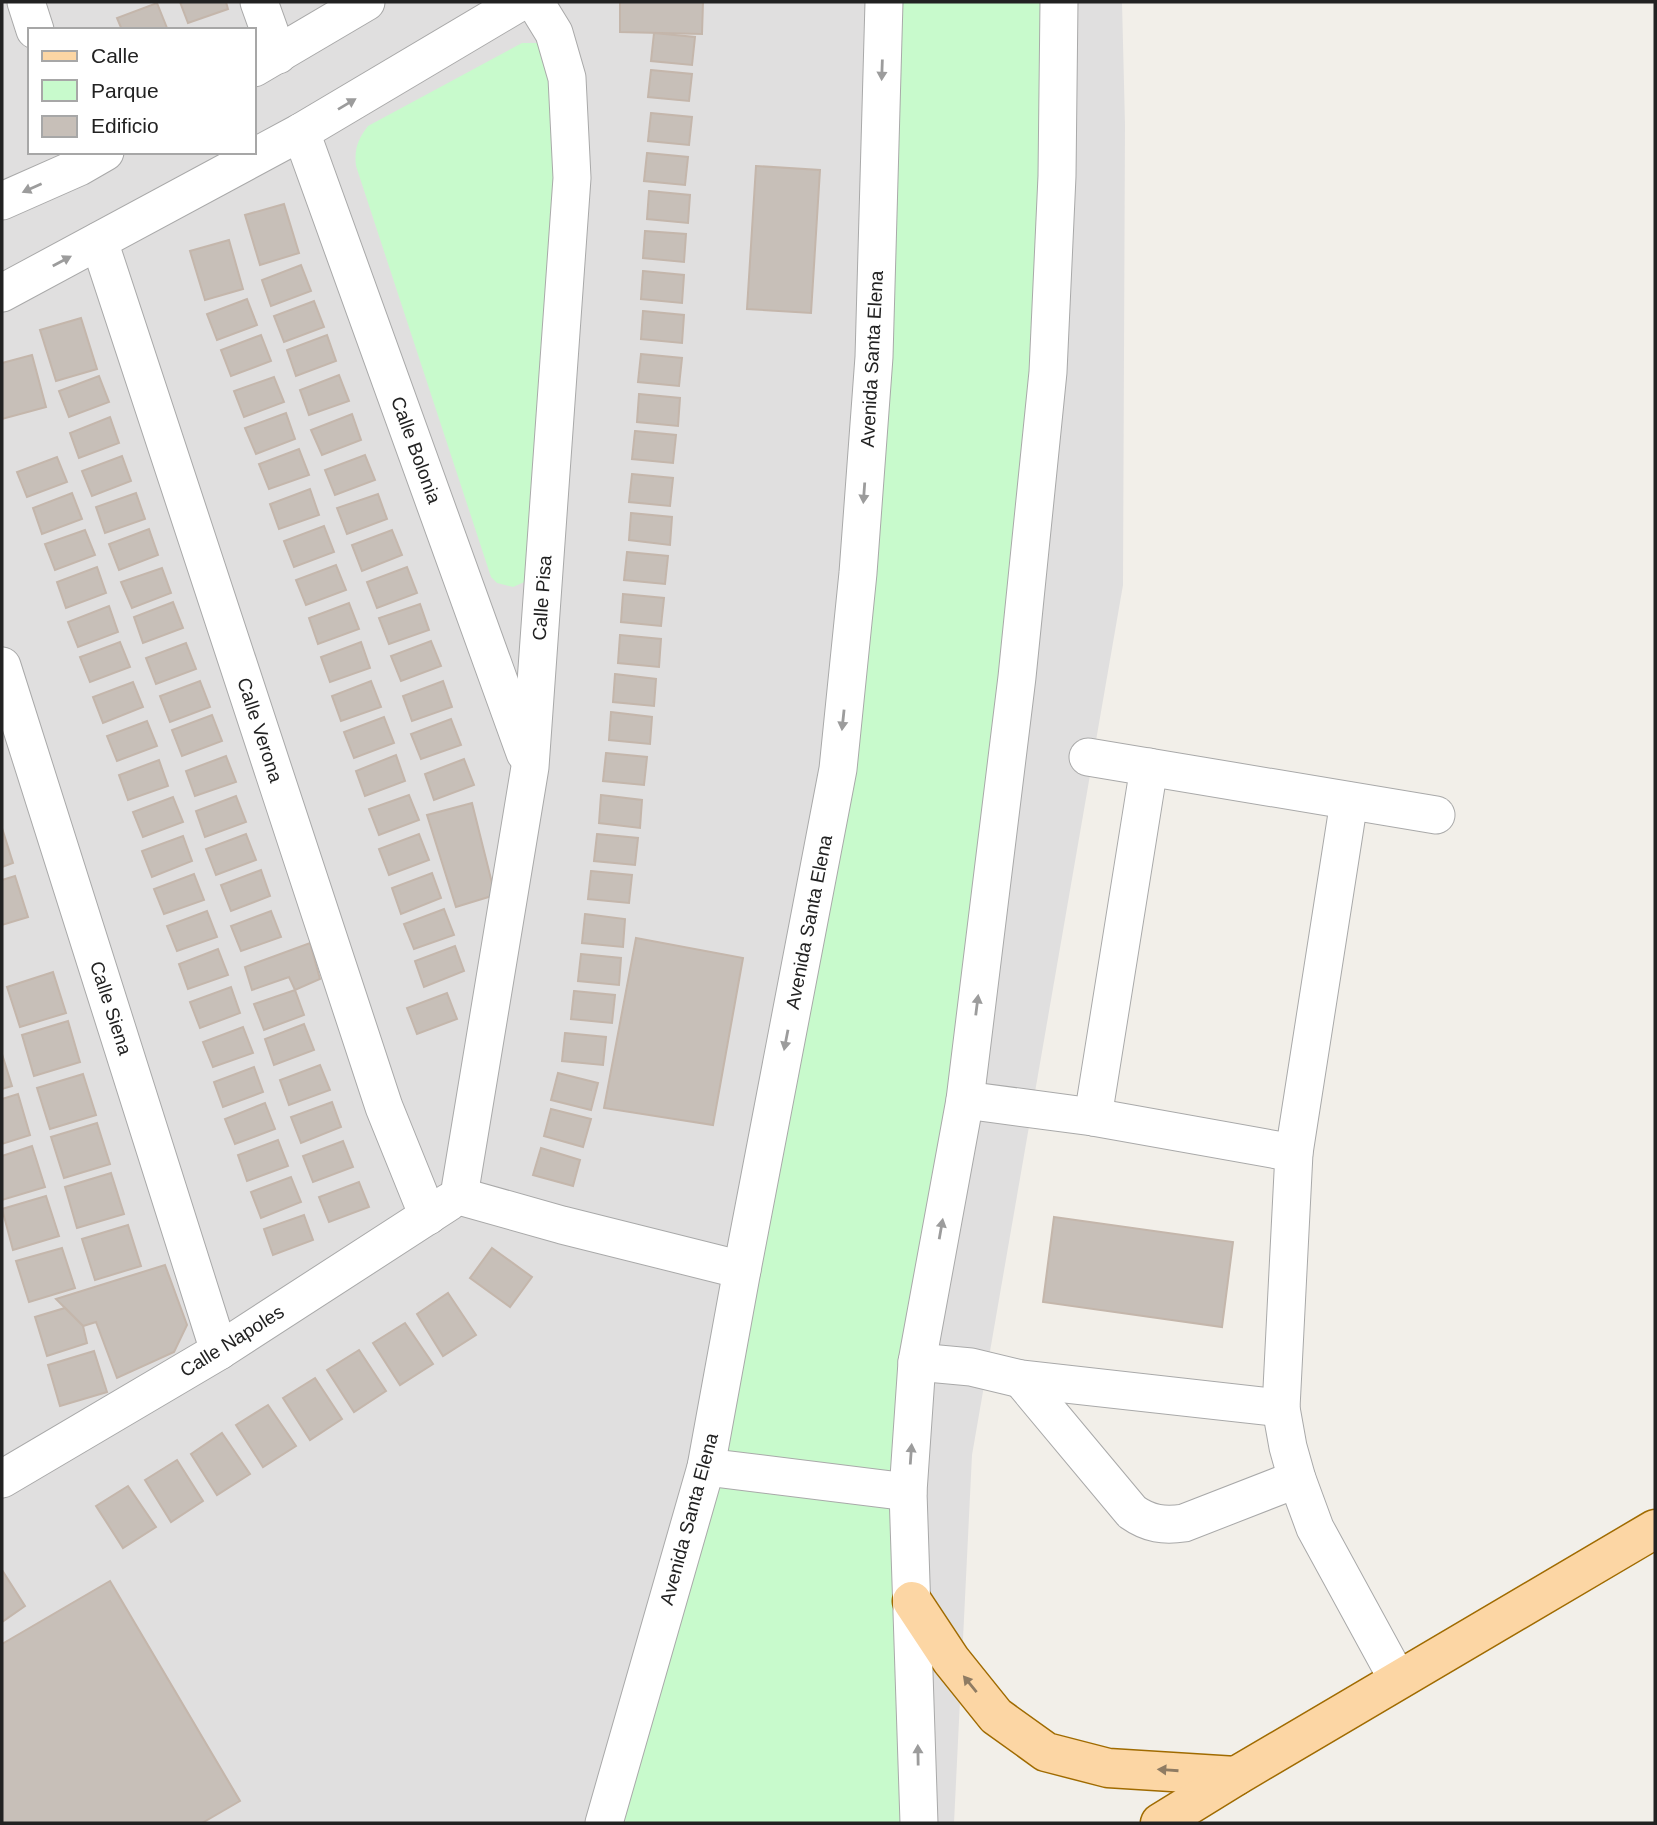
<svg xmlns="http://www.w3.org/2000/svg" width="1657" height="1825" font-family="Helvetica,sans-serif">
	<rect width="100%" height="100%" fill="#f2efe9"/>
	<path fill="#e0dfdf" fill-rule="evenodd" d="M2,2H1122L1125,125L1123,585L972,1455L954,1823H2ZM30,30H254V152H30Z"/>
	<g fill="#c8facc">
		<polygon points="884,2 1059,2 1048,372 917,1362 919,1823 604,1823 706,1467 838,770"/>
		<path d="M522,43H539L558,83L533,571L529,580L513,587L497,583L491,577L356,166C354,149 358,139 368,126Z"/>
	</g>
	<g fill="#c7bfb8" stroke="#c4b6ab" stroke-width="2">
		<polygon points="180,2 226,2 228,9 188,23"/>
		<polygon points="620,2 703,2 702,34 620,32"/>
		<polygon points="157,3 167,28 122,30 117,18"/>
		<polygon points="654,33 695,37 692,65 651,61"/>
		<polygon points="651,70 692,74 689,101 648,97"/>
		<polygon points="651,113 692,117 689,145 648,141"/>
		<polygon points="647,153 688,157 685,185 644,181"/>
		<polygon points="756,166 820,170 811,313 747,309"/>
		<polygon points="649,191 690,195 688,223 647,219"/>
		<polygon points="284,204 299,253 260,265 245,215"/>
		<polygon points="645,231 686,234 684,262 643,258"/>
		<polygon points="229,240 243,289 205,300 190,251"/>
		<polygon points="301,265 311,291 271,306 262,280"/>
		<polygon points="643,271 684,275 682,303 641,299"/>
		<polygon points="247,299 257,325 217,340 207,314"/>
		<polygon points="314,301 324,327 284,342 274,316"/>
		<polygon points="643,311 684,315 682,343 641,339"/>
		<polygon points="81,318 97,369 56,381 40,330"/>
		<polygon points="261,335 271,361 231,376 221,350"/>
		<polygon points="327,335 336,361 296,376 287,350"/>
		<polygon points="641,354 682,358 679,386 638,382"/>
		<polygon points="32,355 46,407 2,419 2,363"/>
		<polygon points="339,375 349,401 309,415 300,390"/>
		<polygon points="99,376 109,402 69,417 59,391"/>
		<polygon points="274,377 284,402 244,417 234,391"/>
		<polygon points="639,394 680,398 678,426 637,422"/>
		<polygon points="286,413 295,439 256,454 245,428"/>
		<polygon points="352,414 361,440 322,455 311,430"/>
		<polygon points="110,417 119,443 79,458 70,433"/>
		<polygon points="635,431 676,435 673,463 632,459"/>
		<polygon points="299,449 309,475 269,489 259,464"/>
		<polygon points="365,455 375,480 335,495 325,470"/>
		<polygon points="122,456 131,481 92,496 82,471"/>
		<polygon points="57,457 67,482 27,497 17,472"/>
		<polygon points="632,474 673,478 670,506 629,502"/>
		<polygon points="310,489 319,515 279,529 270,504"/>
		<polygon points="72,493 82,519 42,534 33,508"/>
		<polygon points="136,493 145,519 105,533 96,507"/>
		<polygon points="378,494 387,519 347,534 337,508"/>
		<polygon points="631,513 672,517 670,545 629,540"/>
		<polygon points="324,526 334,552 294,567 284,541"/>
		<polygon points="149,529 158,555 119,570 109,544"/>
		<polygon points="85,530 95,555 55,570 45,544"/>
		<polygon points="392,530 402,555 362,571 352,545"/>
		<polygon points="627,552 668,556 665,584 624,580"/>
		<polygon points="336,565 346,590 306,605 296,580"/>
		<polygon points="97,567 106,593 66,608 57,582"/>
		<polygon points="407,567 417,593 377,608 367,582"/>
		<polygon points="162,568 171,593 132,608 121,582"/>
		<polygon points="623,594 664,598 661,626 621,622"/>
		<polygon points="173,602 183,628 143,643 134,617"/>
		<polygon points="349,603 359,629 318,644 309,618"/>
		<polygon points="420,604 429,630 389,644 379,618"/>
		<polygon points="109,606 118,632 78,647 68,622"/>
		<polygon points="620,635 661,639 659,667 618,663"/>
		<polygon points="431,641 441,666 401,681 391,656"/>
		<polygon points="120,642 130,667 90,682 80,657"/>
		<polygon points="361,642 370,668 330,682 321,657"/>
		<polygon points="186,643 196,669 156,684 146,658"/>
		<polygon points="615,674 656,679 654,706 613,702"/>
		<polygon points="200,681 210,707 170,722 160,696"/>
		<polygon points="371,681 381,707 341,721 332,696"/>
		<polygon points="443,681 452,707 412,721 403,696"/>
		<polygon points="133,682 143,707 103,723 93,697"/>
		<polygon points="611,712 652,717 650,744 609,740"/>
		<polygon points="212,715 222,741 182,756 172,730"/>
		<polygon points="384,717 394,743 354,758 344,732"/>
		<polygon points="451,719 461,745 421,759 411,734"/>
		<polygon points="147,721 157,746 117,761 107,736"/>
		<polygon points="606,753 647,757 644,785 603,781"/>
		<polygon points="396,755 405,781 365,796 356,771"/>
		<polygon points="226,756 236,782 195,796 186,771"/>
		<polygon points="464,759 474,785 434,800 425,774"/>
		<polygon points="159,760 168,786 128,800 119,775"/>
		<polygon points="409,795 419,820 379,835 369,809"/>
		<polygon points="601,795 642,800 640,828 599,823"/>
		<polygon points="236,796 246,822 205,837 196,811"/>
		<polygon points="173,797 183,822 143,837 133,812"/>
		<polygon points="472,803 495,895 456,907 427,815"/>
		<polygon points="2,828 13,863 2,867"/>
		<polygon points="246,834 256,860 216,875 206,849"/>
		<polygon points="419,834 429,860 389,875 379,849"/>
		<polygon points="597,834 638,838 635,865 594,861"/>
		<polygon points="183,836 192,861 152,877 142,851"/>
		<polygon points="261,870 270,896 231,911 221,885"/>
		<polygon points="591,871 632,875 629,903 588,899"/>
		<polygon points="432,873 441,898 401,914 392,888"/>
		<polygon points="194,874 204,900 164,914 154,889"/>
		<polygon points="15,876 28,917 2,925 2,880"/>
		<polygon points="444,909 454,935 414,949 404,924"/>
		<polygon points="207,911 217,937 177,951 167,926"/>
		<polygon points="271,911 281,937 241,951 231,926"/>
		<polygon points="585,914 625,919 623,947 582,943"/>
		<polygon points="636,938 743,958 713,1125 604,1108"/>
		<polygon points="310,943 320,979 295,990 289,977 252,990 245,967"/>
		<polygon points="455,946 464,971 424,987 415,961"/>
		<polygon points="218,949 228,975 188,989 179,964"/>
		<polygon points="581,954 621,958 619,985 578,981"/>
		<polygon points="53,972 66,1013 20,1027 7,987"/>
		<polygon points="231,987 240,1013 200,1028 190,1002"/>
		<polygon points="295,990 304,1015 264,1030 254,1004"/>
		<polygon points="574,991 615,995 612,1023 571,1019"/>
		<polygon points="447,993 457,1019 417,1034 407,1008"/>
		<polygon points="68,1021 80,1062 34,1076 22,1035"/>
		<polygon points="304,1024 314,1050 274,1065 265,1039"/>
		<polygon points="243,1027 253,1053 213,1067 203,1042"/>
		<polygon points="565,1033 606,1037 603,1065 562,1061"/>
		<polygon points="2,1054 12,1086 2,1089"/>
		<polygon points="320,1065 330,1090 289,1105 280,1080"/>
		<polygon points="254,1067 263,1092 223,1107 214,1082"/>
		<polygon points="558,1073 598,1083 591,1110 551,1100"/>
		<polygon points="83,1074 96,1115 50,1129 37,1088"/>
		<polygon points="18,1094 30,1135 2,1144 2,1099"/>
		<polygon points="332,1102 341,1127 301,1143 291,1117"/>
		<polygon points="265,1103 275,1129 235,1144 225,1119"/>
		<polygon points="551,1109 591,1119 583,1147 544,1136"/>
		<polygon points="97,1123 110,1164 64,1178 51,1137"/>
		<polygon points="278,1140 288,1166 247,1181 238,1155"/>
		<polygon points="343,1141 353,1167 313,1182 303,1156"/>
		<polygon points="32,1146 45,1187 2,1200 2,1156"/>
		<polygon points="541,1148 580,1160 573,1186 533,1175"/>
		<polygon points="111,1173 124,1214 77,1228 65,1187"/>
		<polygon points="291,1177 301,1202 261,1218 251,1192"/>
		<polygon points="359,1182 369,1207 329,1222 319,1197"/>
		<polygon points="46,1196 59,1236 13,1250 2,1209"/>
		<polygon points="304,1215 313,1240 273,1255 264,1229"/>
		<polygon points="1054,1217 1233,1242 1222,1327 1043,1302"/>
		<polygon points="128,1225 141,1266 95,1280 82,1239"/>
		<polygon points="62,1248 75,1288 29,1302 16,1261"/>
		<polygon points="492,1248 532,1277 510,1307 470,1278"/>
		<polygon points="165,1265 187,1325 174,1352 117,1378 96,1322 83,1326 56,1299"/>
		<polygon points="448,1293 476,1335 443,1356 417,1314"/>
		<polygon points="65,1308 83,1326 87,1343 47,1356 35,1317"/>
		<polygon points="405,1323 433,1364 400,1385 373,1343"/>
		<polygon points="359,1350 386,1391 354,1412 327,1370"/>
		<polygon points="94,1351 107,1392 60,1406 48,1365"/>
		<polygon points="315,1378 342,1419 310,1440 283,1398"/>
		<polygon points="268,1405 296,1446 263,1467 236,1425"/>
		<polygon points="222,1433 250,1474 217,1495 191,1454"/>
		<polygon points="177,1460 203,1501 171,1522 145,1480"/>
		<polygon points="128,1486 156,1527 123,1548 96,1506"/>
		<polygon points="2,1570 25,1606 2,1622"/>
		<polygon points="110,1581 240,1801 202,1823 2,1823 2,1644"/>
	</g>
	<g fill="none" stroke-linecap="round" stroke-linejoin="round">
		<defs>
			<g id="minor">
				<polyline points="26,2 35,30"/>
				<polyline points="259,2 278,55"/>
				<polyline points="254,68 366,2"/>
				<polyline points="301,132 525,753"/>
				<polyline points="2,201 79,167 105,152"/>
				<polyline points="99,241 384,1107 428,1216"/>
				<polyline points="2,293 301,132 520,2"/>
				<polyline points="2,666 219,1351"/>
				<polyline points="1088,757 1436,815"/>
				<polyline points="1349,801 1294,1153 1281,1408 1288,1447 1297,1479 1315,1528 1398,1680"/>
				<polyline points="965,1100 1093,1117 1294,1153"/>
				<polyline points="1093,1117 1149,767"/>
				<polyline points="459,1196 530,767 572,178 567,78 554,33 535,2"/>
				<polyline points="459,1196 562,1225 742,1270"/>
				<polyline points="917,1362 971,1367 1021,1379 1281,1408"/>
				<path d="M1021,1379L1132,1512C1149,1524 1164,1526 1184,1523L1297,1479"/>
				<polyline points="706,1467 908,1492"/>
				<polyline points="2,1479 219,1351 449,1202"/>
				<polyline points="604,1823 706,1467 742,1270 838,769 858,573 874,357 884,2"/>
				<polyline points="919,1823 908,1492 917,1362 965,1100 1017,677 1048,372 1057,176 1059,2"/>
			</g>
			<g id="major">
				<polyline points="912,1601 951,1660 996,1716 1046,1752 1108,1768 1236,1776"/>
				<polyline points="1160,1823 1236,1776 1655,1529"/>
			</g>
		</defs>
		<use href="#minor" stroke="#a9a9a9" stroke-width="39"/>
		<use href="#major" stroke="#a06b00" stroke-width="41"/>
		<use href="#minor" stroke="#fff" stroke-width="37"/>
		<use href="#major" stroke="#fcd6a4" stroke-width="38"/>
	</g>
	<defs><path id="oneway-solid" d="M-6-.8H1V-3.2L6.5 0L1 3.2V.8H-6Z" transform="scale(1.75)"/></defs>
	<g fill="#9c9c9c">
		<use href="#oneway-solid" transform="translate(882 70) rotate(92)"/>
		<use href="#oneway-solid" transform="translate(347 104) rotate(-31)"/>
		<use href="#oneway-solid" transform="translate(32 188) rotate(156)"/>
		<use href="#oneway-solid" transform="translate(62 261) rotate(-28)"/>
		<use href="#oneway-solid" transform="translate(864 493) rotate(94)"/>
		<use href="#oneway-solid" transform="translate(843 720) rotate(96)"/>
		<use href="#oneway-solid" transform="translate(977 1005) rotate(-83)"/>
		<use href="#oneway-solid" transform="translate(786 1040) rotate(101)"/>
		<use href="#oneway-solid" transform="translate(941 1229) rotate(-80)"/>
		<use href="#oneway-solid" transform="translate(911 1454) rotate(-86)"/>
		<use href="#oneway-solid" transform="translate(918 1755) rotate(-91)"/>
	</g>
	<g fill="#8f7c63">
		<use href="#oneway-solid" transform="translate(970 1684) rotate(-129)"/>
		<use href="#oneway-solid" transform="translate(1168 1770) rotate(-176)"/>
	</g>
	<g text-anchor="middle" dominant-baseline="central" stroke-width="7" stroke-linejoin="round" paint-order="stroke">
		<g font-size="19" fill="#222" stroke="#fff">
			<text transform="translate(872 359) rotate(-87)">Avenida Santa Elena</text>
			<text transform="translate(416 450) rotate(70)">Calle Bolonia</text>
			<text transform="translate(542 598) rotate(-86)">Calle Pisa</text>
			<text transform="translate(260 730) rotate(72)">Calle Verona</text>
			<text transform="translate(809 922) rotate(-79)">Avenida Santa Elena</text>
			<text transform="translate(111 1008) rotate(72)">Calle Siena</text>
			<text transform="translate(232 1341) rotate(-32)">Calle Napoles</text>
			<text transform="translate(689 1519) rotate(-75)">Avenida Santa Elena</text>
		</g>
	</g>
	<rect width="1657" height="1825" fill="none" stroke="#222222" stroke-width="7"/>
	<rect x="28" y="28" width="228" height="126" fill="#ffffff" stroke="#a7a7a7" stroke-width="2"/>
	<rect x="42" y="51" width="35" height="10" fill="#fcd6a4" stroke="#a7a7a7" stroke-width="2"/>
	<text x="91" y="63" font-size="21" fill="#222222">Calle</text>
	<rect x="42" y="80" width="35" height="21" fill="#c8facc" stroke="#a7a7a7" stroke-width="2"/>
	<text x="91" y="98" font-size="21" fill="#222222">Parque</text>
	<rect x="42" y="116" width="35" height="21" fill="#c7bfb8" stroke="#a7a7a7" stroke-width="2"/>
	<text x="91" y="133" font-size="21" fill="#222222">Edificio</text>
</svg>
